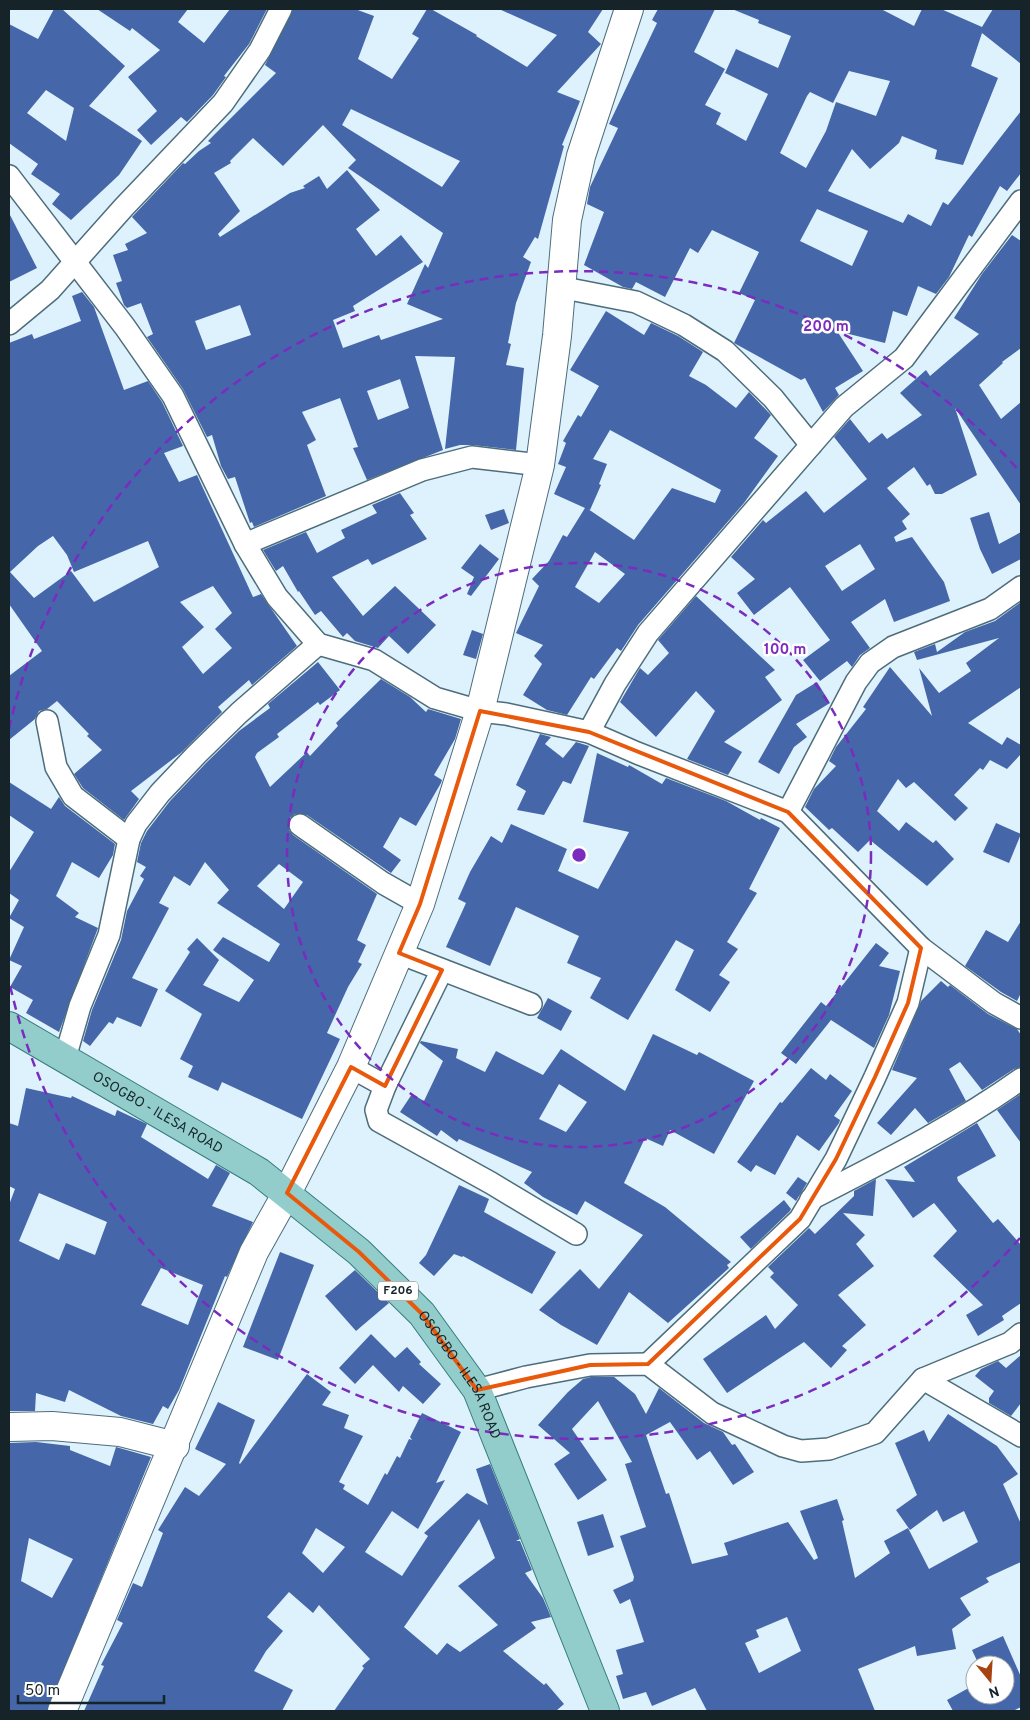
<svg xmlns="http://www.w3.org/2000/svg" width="1030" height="1720" font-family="Overpass,sans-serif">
	<rect width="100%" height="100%" fill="#ddf2fc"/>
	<g fill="#4566a8" fill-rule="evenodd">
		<path d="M54,9H62L125,66L89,106L142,141L119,175L71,220L52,204L60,194L31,174L38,164L9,143V24L38,39ZM46,90L74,108L66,141L27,113Z"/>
		<polygon points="97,9 188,9 178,22 204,43 230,9 267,9 249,44 224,76 226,77 213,95 187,122 181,117 151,145 137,130 157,111 128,77 160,50 132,28 130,31"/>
		<path d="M293,9H355L374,16L358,59L392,79L419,38L412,34L427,9H431L477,35L476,36L527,67L557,35L499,9H603L588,32L601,44L557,92L580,101L562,145L564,146L538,239L535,237L523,257L531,262L516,303L508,343L511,344L506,365L524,368L516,450L473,445H460L445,449L455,357L415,356L443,450L367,480L353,448L358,447L340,398L302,412L316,440L307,445L326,496L254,527L252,522L250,523L235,477L228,479L221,466L212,435L207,437L183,389L147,337L153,334L141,303L127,308L124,305L116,283L122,281L113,255L128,250L125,244L147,233L132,217L183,163L185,164L199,151L211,143L208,141L276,73L265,65ZM351,109L460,161L442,187L342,125ZM323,125L356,160L348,168L443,233L428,268L425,264L407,304L443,319L381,340L379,335L343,348L333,320L355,311L353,306L423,262L401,235L376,256L356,229L380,210L347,170L327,189L319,176L303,186L305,188L290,193L220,237L218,234L240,211L214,173L231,163L230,161L253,138L283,166ZM240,305L251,335L206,350L195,321ZM400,379L409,408L378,420L367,391Z"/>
		<path d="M658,9H715L694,52L725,69L705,105L721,113L716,124L746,141L768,94L725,73L736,49L778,68L791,36L758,23L759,20L732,9H881L914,26L922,9H941L982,27L993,9H1021V64L982,33L971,66L998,78L963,165L935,159L937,150L902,136L899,143L870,169L852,149L828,191L903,223L908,214L931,226L943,202L948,205L1021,111V173L1007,191L1000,186L972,237L969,235L949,277L936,294L918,286L907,316L893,311L885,343L837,331L863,371L835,388L839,395L823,412L805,378L801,380L734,343L755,300L739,293L759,252L712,230L698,253L690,248L665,297L636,282L632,289L623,287L584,265L604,212L587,204L590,187L618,128L609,124L657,23L652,20ZM849,71L890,81L876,116L836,102L826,131L806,168L780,153L807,96L810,92L833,103ZM817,209L868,231L852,266L800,241Z"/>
		<polygon points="9,213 37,268 9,282"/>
		<path d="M1012,235L1021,241V348L1002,362L1003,363L979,385L1001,419L1021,402V505L955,408L977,475L942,494H935L930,484L927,486L914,467L887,488L910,514L902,521L907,529L894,537L896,542L912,537L944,582L950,601L894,622L885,599L851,622L870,648L860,655L852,667L847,661L820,681L803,660L830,640L790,587L754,615L737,593L755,579L731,557L763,520L766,523L806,491L824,513L867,479L834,437L850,419L869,443L882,433L887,439L922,415L900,393L926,370L930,376L979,334L954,318L982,274ZM860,544L875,569L842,591L825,566Z"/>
		<path d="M82,292L94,307L124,390L148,381L162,402L183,446L164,453L179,482L197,475L253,597L261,594L297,646L252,685L249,680L218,707L222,712L182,752L131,791L139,799L124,820L83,788L74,774L102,750L87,736L89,734L57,701L47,709L39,711L35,719L9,740V676L42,651L9,604V343L32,334L34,339L81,321L72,296ZM53,536L67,555L74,572L148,541L159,567L94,602L71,571L34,598L10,572L38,546ZM213,586L232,613L215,629L232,648L203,674L182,647L204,627L180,602Z"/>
		<path d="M606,311L644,335L651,323L678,336L703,352L689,376L706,385L736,408L749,392L771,415L754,438L778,456L744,503L638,625L621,651L617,648L594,679L591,677L567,715L547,710L523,695L542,664L534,656L543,645L516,633L539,586L532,579L549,561L563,535L567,537L585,508L554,494L566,467L558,464L566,443L563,441L578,415L581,417L599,386L570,370ZM610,430L721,490L715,503L672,488L634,540L588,509L590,510L601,485L599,484L607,464L593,459ZM595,552L625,574L599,603L575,587Z"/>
		<polygon points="400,493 414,513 410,515 427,539 372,565 368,559 332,577 363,616 395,586 436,625 408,654 389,636 378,648 355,641 347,633 343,637 321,611 315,615 299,591 298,592 283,566 276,571 263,550 306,532 317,553 345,538 341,530 377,513 372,505"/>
		<polygon points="504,509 509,523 491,530 485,515"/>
		<polygon points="989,512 999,544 1021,532 1021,559 992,574 980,549 970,518"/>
		<polygon points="480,544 499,559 471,596 467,594 474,577 461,568"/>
		<polygon points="696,596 775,670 765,677 782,700 724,742 742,752 728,775 687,759 715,711 696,691 656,737 620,702 640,668 648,675 669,653 658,640"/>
		<polygon points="1021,602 1021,687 968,723 1002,745 1007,737 1021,745 1021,754 1007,769 990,760 983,770 980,768 954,795 968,808 955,821 914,782 906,788 898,779 877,811 899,831 906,822 933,843 936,840 954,859 927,886 870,840 858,852 832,828 829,830 805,807 814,789 836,766 829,761 836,747 866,709 863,707 890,667 932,716 919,668 939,693 971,671 966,663 999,638 917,660 914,652 935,644 937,652 965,632 995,621"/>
		<polygon points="472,630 483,634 476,659 463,655"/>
		<path d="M318,662L340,690L320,705L318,702L277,734L279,737L257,753L255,757L270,787L307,752L310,756L338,726L336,723L381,679L410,697L426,712L428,709L461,719L455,739L434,775L442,780L441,783L416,826L400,817L383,847L401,860L391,873L307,815L295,814L290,818L289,830L293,835L377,894L357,940L366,945L358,962L362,964L348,987L327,1033L340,1039L302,1119L222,1082L218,1091L188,1077L193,1066L180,1059L202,1014L165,991L190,952L187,949L197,938L219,960L203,985L239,1002L254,980L213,950L223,937L269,962L280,944L217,903L229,890L205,862L190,886L174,876L159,903L169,908L132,978L158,989L141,1027L117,1017L113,1024L109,1022L90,1046L83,1041L92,1010L121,940L127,911L144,879L140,876L146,867L137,862L141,843L147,831L170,801L206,763L239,731L270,708L268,704ZM279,864L303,882L284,909L257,886Z"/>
		<polygon points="817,682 830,703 796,724 807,737 794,747 779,774 758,762 796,695"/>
		<polygon points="540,734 551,737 545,744 563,758 576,742 589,746 571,784 563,781 544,815 517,810 526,791 516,785"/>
		<polygon points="597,753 628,767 629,765 662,784 666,778 726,801 760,820 761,818 780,828 749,889 757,893 727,942 738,949 719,975 730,982 710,1012 675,990 694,950 676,940 628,1020 590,998 601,978 567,963 579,936 516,907 490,966 446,947 466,903 458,899 470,872 491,836 502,843 511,824 567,849 558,871 598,889 629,832 583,822"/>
		<polygon points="9,782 51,809 59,797 65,806 115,844 113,855 99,878 72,862 56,896 79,913 75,917 98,928 59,1032 26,1013 33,1000 10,987 22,966 9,960 24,927 9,918 19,900 9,893 9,872 34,832 9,815"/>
		<polygon points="996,823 1021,834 1009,863 983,852"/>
		<polygon points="1021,921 1021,993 1017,1001 1001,992 965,966 986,930 1008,942"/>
		<polygon points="876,943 889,953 879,966 900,971 889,1015 874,1048 831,1020 796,1064 781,1053 821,1002 826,1006"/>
		<polygon points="941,981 948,987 950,985 988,1014 1017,1029 1021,1035 1021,1067 1014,1069 982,1090 960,1062 949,1069 966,1101 928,1123 915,1108 891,1135 877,1123 917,1078 892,1070 921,1001"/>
		<polygon points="548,998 572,1011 561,1031 537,1018"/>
		<path d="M653,1034L697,1055L699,1052L754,1081L714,1154L670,1130L663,1146L645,1138L624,1183L665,1207L731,1262L727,1265L729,1268L668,1323L629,1292L597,1345L561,1325L539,1310L580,1269L599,1289L643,1235L585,1201L577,1215L543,1197L524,1183L532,1172L459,1139L457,1142L441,1130L437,1136L400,1112L412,1094L424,1101L443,1061L420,1043L421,1041L458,1049L456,1058L485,1072L496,1051L543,1075L561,1049L625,1091ZM559,1084L587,1102L566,1132L539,1119Z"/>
		<polygon points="811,1068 826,1080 830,1074 852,1091 834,1116 840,1120 839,1123 819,1151 797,1135 775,1175 756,1165 751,1172 737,1162 780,1102 782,1103"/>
		<path d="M26,1088L71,1098L72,1096L115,1116L117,1110L147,1124L141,1137L208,1179L216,1165L230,1173L212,1206L253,1222L227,1277L225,1276L179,1390L168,1409L163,1406L153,1424L121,1416L69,1390L65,1402L36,1393L35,1411H9V1205L15,1189L9,1186V1123L18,1126ZM39,1193L107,1222L95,1255L66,1243L59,1260L19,1241ZM161,1268L203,1285L188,1325L141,1305Z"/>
		<polygon points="1021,1094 1021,1143 997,1110"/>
		<polygon points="977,1123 996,1156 957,1177 958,1181 993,1223 998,1219 1021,1245 1021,1303 1002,1316 1004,1320 978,1336 966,1315 983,1305 933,1256 957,1231 934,1203 913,1218 885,1179 915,1182 904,1167"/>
		<polygon points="798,1177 807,1183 796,1201 786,1193"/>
		<polygon points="876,1179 873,1216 843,1213 865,1235 856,1244 874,1266 838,1295 866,1325 842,1346 847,1350 831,1368 804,1342 727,1393 703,1359 766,1315 775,1329 798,1305 770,1277 774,1273 768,1267 809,1228 815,1234 854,1196 854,1191"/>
		<polygon points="459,1185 489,1199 484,1212 556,1252 532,1294 463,1256 462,1257 454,1254 434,1276 419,1263 426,1255"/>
		<polygon points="784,1200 791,1209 790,1211 751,1249 740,1237"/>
		<polygon points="280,1252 314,1265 278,1360 243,1347"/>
		<polygon points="355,1270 389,1303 356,1331 325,1296"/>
		<polygon points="371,1334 395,1358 407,1347 421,1362 419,1364 441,1384 423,1404 403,1386 399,1392 373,1365 355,1384 339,1368"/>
		<polygon points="1021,1355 1021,1403 1011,1416 989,1403 989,1398 994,1391 975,1376 981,1369 998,1361 1006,1368"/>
		<path d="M307,1374L331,1392L322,1405L349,1415L344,1428L363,1436L339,1482L345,1485L343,1489L368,1505L385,1473L387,1475L397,1456L400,1458L409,1439L412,1440L410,1437L422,1413L461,1432L436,1483L445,1480L418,1529L392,1511L365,1552L402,1576L428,1536L424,1533L467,1493L488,1505L476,1469L490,1464L520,1539L516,1541H520L532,1570L525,1573L543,1598L551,1617L531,1622L536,1628L503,1651L544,1685L546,1683L564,1704L556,1711H334L364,1668L362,1666L370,1659L319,1605L313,1613L289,1592L267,1617L283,1631L266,1651L254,1671L293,1690L282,1711H84L104,1666L101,1665L123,1623L117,1620L133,1583L142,1587L163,1533L158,1530L185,1487L199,1496L226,1464L195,1449L218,1402L255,1420L239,1463L240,1464ZM479,1519L495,1558L458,1586L498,1625L460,1652L447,1643L437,1655L404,1627ZM316,1528L345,1547L323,1573L302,1553Z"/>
		<path d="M591,1377H614L635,1394L646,1414L659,1388L704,1423L723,1432L732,1445L735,1444L754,1472L733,1485L710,1451L697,1460L670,1422L646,1435L666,1494L669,1493L692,1564L728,1555L724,1543L788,1522L814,1560L818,1558L800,1511L837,1499L844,1520L842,1521L855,1578L890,1553L884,1541L908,1528L929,1569L978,1542L964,1511L943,1522L937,1510L910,1530L896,1510L917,1495L895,1443L924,1430L929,1442L948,1414L997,1446L1018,1474L1003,1484L1021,1524V1562L986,1578L989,1582L960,1598L971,1615L952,1629L956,1649L917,1656L915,1646L858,1669L875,1711H707L695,1688L652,1706L646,1692L623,1699L616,1676L623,1674L616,1650L644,1642L630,1599L620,1604L613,1590L633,1581L634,1577L620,1536L646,1527L625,1464L632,1462L598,1401L572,1429L607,1480L578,1500L554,1464L570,1453L538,1425L568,1392L583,1379ZM787,1617L801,1651L759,1673L745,1643L759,1637L756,1630Z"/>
		<path d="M36,1442L70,1446V1450L110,1466L116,1447L151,1457L47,1711H9V1443ZM29,1538L73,1559L52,1598L21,1581Z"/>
		<polygon points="603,1514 614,1547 588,1556 577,1522"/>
		<polygon points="1003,1636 1021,1677 1021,1707 1013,1711 953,1711 947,1700 974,1685 975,1695 1005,1695 1005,1665 979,1665 972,1650"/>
	</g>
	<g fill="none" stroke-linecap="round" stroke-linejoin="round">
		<defs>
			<g id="minor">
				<polyline points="9,176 125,327 173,396 245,544 277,597 318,644 374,660 435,698 480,711 506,714 589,732 637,753 788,812 921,948 994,1003 1021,1018"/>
				<polyline points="559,287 636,302 684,325 725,351 773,398 811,445"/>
				<polyline points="9,324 50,290 124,207 223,103 260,50 281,9"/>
				<polyline points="245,544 422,470 472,457 540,465"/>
				<polyline points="47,721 56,767 73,796 129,839"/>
				<polyline points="589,732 615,684 648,633 844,407 904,358 1021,201"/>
				<polyline points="788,812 856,682 870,663 893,647 990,609 1021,587"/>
				<polyline points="300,825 383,883 420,904"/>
				<polyline points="399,953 531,1004"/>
				<polyline points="442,970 385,1086 376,1110 379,1121 491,1183 576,1234"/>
				<polyline points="65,1058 80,1006 109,935 129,839 136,824 160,793 197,754 239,713 318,644"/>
				<polyline points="351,1067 385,1086"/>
				<path d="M811,1199C883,1162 955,1126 1021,1079"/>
				<polyline points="648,1364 800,1219 836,1159 875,1077 908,1003 921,948"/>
				<polyline points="923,1379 1021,1436"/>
				<polyline points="477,1390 526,1377 590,1365 648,1364 712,1413 783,1446 801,1451 829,1449 875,1433 923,1379 1010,1343 1021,1334"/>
			</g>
			<g id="secondary">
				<polyline points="9,1427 52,1426 120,1432 175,1446"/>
				<polyline points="62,1711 254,1252 287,1193 351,1067 420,904 480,711 540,465 557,336 567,220 581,156 629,9"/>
			</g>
			<g id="primary">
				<path id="s1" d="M9,1026L259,1172L359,1252L422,1314L477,1390L605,1711"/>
			</g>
		</defs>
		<use href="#minor" stroke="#4e6d7c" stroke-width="24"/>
		<use href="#secondary" stroke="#4e6d7c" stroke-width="30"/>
		<use href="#primary" stroke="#377c7d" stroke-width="30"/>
		<use href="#minor" stroke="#fff" stroke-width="21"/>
		<use href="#secondary" stroke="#fff" stroke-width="28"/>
		<use href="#primary" stroke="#92cdcc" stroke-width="28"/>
	</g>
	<path fill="none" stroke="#e8590c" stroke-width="4" stroke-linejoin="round" d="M480,711L589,732L788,812L921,948L908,1003L875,1077L836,1159L800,1219L648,1364L590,1365L477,1390L422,1314L359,1252L287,1193L351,1067L385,1086L442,970L399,953L420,904Z"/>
	<g fill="none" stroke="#7b2cbf" stroke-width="2.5" stroke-dasharray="9 6">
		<circle cx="579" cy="855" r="292"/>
		<path d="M1020 1238A584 584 0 0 1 9 981M9 729A584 584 0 0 1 1020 472"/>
	</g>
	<g text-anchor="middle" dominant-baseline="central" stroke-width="5" stroke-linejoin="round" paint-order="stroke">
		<rect fill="#fff" stroke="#5c666a" stroke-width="1" x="378" y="1281.5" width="40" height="19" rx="4"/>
		<g font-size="12" font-weight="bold" fill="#16242a">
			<text x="398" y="1291">F206</text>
		</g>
		<g font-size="14" fill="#16242a" stroke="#fff">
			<text stroke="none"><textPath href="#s1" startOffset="172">OSOGBO - ILESA ROAD</textPath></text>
			<text stroke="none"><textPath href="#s1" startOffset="578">OSOGBO - ILESA ROAD</textPath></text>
		</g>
	</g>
	<circle cx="579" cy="855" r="8" fill="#7b2cbf" stroke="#fff" stroke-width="2.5"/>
	<g font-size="15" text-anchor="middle" font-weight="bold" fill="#7b2cbf" stroke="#fff" stroke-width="5" stroke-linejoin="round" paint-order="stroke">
		<text x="826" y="331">200 m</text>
		<text x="785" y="654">100 m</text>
	</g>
	<rect width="1030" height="1720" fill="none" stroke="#16242a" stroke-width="20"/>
	<g transform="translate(990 1680) rotate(162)"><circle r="24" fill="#ffffff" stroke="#a2a7aa"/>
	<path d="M0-4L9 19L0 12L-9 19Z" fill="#a74310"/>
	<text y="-8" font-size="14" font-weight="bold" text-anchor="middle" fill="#16242a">N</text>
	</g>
	<path d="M18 1695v8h146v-8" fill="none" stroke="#16242a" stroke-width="2.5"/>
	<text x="25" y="1695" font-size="15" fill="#16242a" stroke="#ffffff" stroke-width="4" paint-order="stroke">50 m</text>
</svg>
